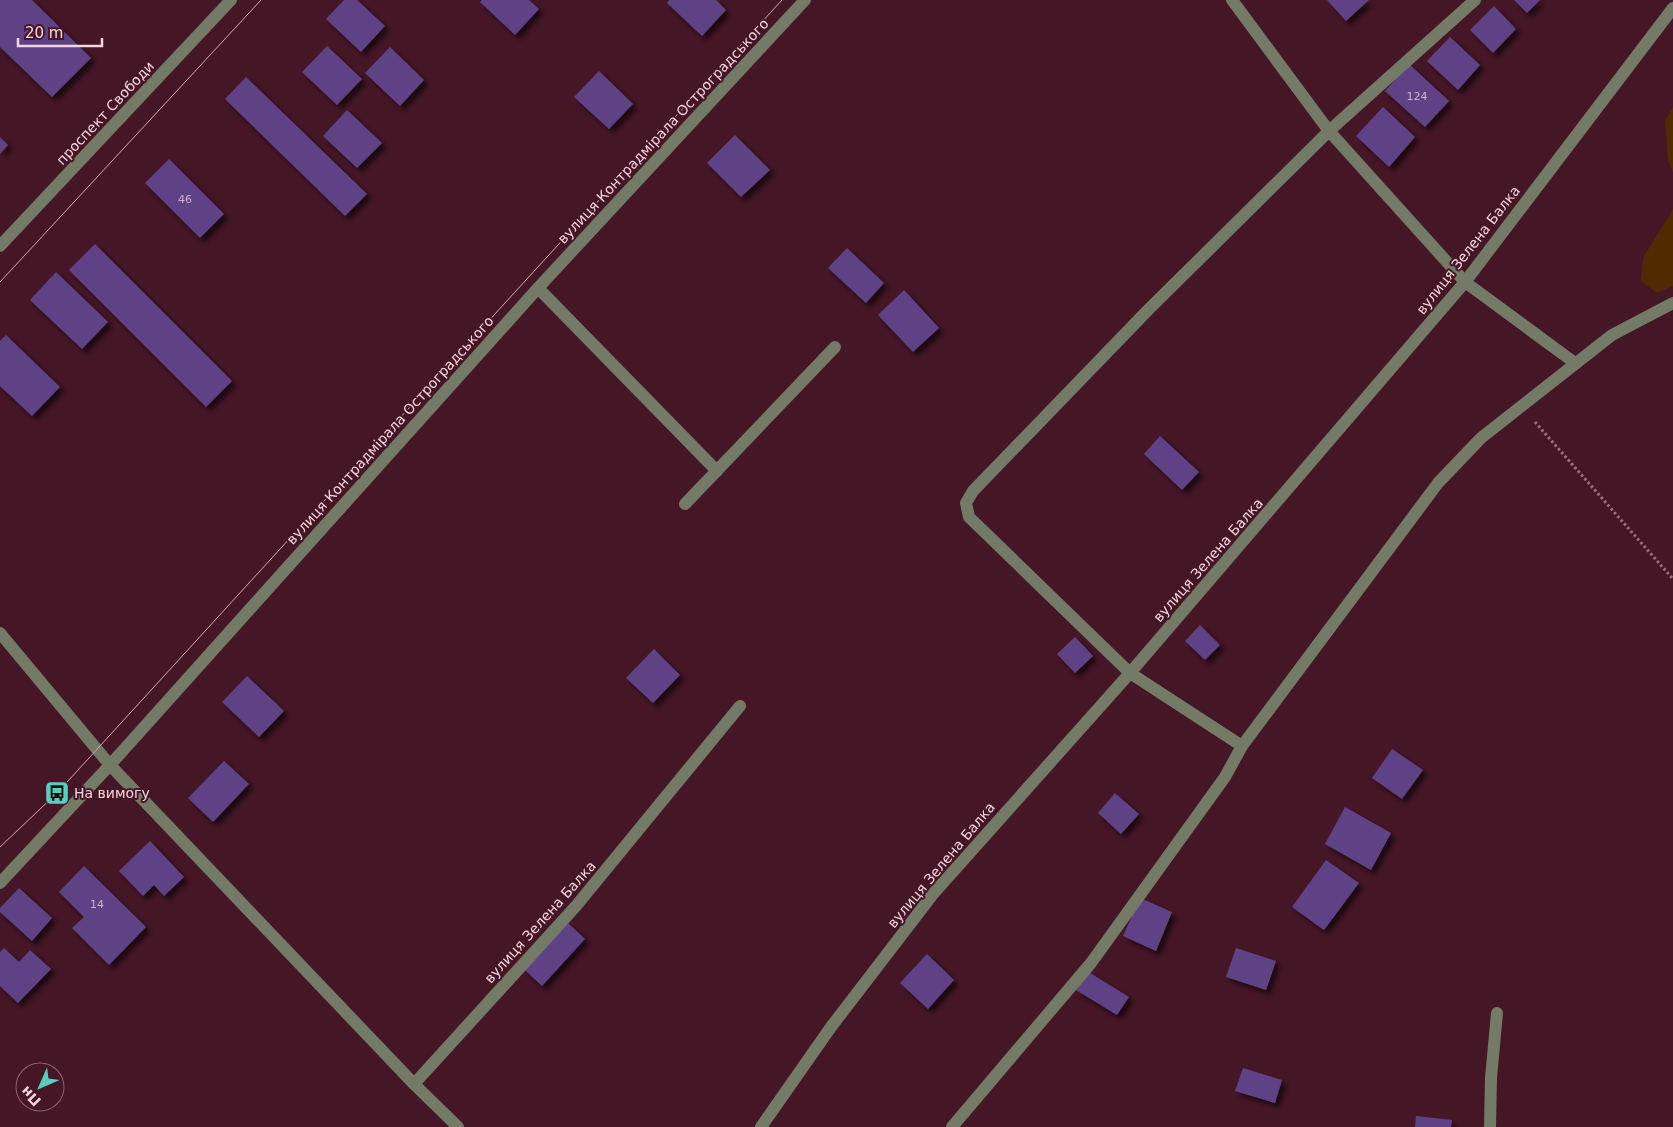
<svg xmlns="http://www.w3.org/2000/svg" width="1673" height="1127" font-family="'DejaVu Sans',sans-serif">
	<defs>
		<filter id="shadow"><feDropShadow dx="4.5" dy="4.5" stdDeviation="2.5" flood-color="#0009"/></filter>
	</defs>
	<rect width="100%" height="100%" fill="#451626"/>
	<g fill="#502b02">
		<polygon points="1673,107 1673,173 1668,160 1665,121"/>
		<polygon points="1673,209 1673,286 1657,293 1641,281 1643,258"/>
	</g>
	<g fill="#5f4285" filter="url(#shadow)">
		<polygon points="0,0 32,0 91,58 52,97 0,47"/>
		<polygon points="344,0 357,0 385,26 361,52 326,19"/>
		<polygon points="482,0 529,0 539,9 515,35 480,2"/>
		<polygon points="669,0 716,0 726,10 702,36 667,3"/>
		<polygon points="1327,0 1369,0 1346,21"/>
		<polygon points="1514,0 1540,0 1527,13"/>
		<polygon points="1494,6 1516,29 1493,53 1470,30"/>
		<polygon points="1450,37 1480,65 1458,90 1427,61"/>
		<polygon points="327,46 362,79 337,105 302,72"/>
		<polygon points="390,47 424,80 400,106 365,73"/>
		<polygon points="1409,64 1449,101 1425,127 1385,91"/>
		<polygon points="599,71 633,104 609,129 574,97"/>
		<polygon points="246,77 367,194 345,216 225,99"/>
		<polygon points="1383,107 1415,137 1389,167 1356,136"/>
		<polygon points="347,110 382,143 357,168 323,136"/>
		<polygon points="735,135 770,170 741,197 707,163"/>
		<polygon points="0,137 8,145 0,154"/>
		<polygon points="169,159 224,214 200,238 145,183"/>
		<polygon points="95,244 232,381 206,407 69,270"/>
		<polygon points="847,248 884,283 866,303 828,268"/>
		<polygon points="56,272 108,322 82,349 30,300"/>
		<polygon points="904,290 939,328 913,352 878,315"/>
		<polygon points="6,335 60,387 32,416 0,386 0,341"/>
		<polygon points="1160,436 1199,472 1182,490 1144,454"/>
		<polygon points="1200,625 1220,645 1205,660 1185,641"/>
		<polygon points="1075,637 1093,656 1075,673 1057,654"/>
		<polygon points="654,649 680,675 653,703 626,678"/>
		<polygon points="247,676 284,711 259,737 222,702"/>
		<polygon points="1392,749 1423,770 1402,799 1372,778"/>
		<polygon points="224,761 249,784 213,822 188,798"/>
		<polygon points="1115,793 1139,814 1121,834 1098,813"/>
		<polygon points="1345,807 1391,833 1371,870 1325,844"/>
		<polygon points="150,841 184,877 164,896 154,885 143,896 119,871"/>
		<polygon points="1326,860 1359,883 1324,930 1292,907"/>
		<polygon points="84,866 146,927 109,965 72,928 84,917 59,892"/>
		<polygon points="19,888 52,918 32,941 0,912 0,908"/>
		<polygon points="1140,898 1172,912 1156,951 1123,936"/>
		<polygon points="568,923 585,939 542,986 525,970"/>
		<polygon points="4,948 19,962 30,950 51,969 18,1003 0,986 0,952"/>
		<polygon points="1236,948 1276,961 1266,990 1226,977"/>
		<polygon points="927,954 954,980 928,1009 900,983"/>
		<polygon points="1087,971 1129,997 1117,1015 1076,990"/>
		<polygon points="1243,1068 1282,1080 1275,1103 1235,1091"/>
		<polygon points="1416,1116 1452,1120 1451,1127 1415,1127"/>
	</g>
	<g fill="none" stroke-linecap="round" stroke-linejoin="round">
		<polyline stroke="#99717d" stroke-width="3" stroke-dasharray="2.5 2.5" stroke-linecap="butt" points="1535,422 1673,579"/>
		<g stroke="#737a65" stroke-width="12">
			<polyline points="1232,0 1329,131 1465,282 1575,363"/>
			<polyline points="0,246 231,0"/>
			<polyline points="538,288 717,471"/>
			<polyline points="685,504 835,347"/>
			<polyline points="0,633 110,765 414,1084 458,1127"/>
			<polyline points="1242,746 1130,673 969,517 966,503 973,491 1147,311 1329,131 1475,0"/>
			<polyline points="0,883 110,765 538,288 805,0"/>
			<polyline points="414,1084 576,906 740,706"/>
			<polyline points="761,1127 831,1027 933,894 1130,673 1465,282 1673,8"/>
			<polyline points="952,1127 1091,963 1225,777 1242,746 1438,483 1481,438 1612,335 1673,303"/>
			<polyline points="1490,1127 1491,1078 1497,1013"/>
		</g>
		<g stroke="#ceaab4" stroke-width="1">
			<polyline points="0,282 261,0"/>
			<polyline points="0,847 57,793 782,0"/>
		</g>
	</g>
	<defs>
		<symbol id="bus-square" viewBox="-11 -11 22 22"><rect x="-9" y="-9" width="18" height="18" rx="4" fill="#5acebc" stroke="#451626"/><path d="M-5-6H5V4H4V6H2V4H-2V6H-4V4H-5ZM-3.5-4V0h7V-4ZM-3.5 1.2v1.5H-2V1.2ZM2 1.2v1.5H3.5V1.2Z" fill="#111"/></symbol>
	</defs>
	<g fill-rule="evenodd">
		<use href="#bus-square" x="43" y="779" width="28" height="28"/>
	</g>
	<g text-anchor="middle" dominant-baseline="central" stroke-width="4" stroke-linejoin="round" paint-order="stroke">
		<g font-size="11" fill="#d0b1c8">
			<text x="1417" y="96">124</text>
			<text x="185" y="199">46</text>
			<text x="97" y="904">14</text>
		</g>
		<g font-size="14" fill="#f6d6de" stroke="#451626">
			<text transform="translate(105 113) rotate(-47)">проспект Свободи</text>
			<text transform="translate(663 131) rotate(-47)">вулиця Контрадмірала Остроградського</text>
			<text transform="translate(1468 250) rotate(-52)">вулиця Зелена Балка</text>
			<text transform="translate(390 430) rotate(-48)">вулиця Контрадмірала Остроградського</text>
			<text transform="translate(1208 560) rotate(-49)">вулиця Зелена Балка</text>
			<text transform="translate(941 865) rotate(-50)">вулиця Зелена Балка</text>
			<text transform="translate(540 922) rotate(-48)">вулиця Зелена Балка</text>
		</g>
		<g font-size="14" fill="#f6d6de" stroke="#451626" text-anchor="start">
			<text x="74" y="793">На вимогу</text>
		</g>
	</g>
	<g transform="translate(40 1087) rotate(225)"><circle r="24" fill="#451626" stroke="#8c6370"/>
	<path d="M0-4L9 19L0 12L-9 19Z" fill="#5acebc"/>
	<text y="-8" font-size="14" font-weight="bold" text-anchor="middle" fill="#f6d6de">Пн</text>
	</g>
	<path d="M18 38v8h84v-8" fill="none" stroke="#f6d6de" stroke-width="2.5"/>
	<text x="25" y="38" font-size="15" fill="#f6d6de" stroke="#451626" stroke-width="4" paint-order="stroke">20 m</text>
</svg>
